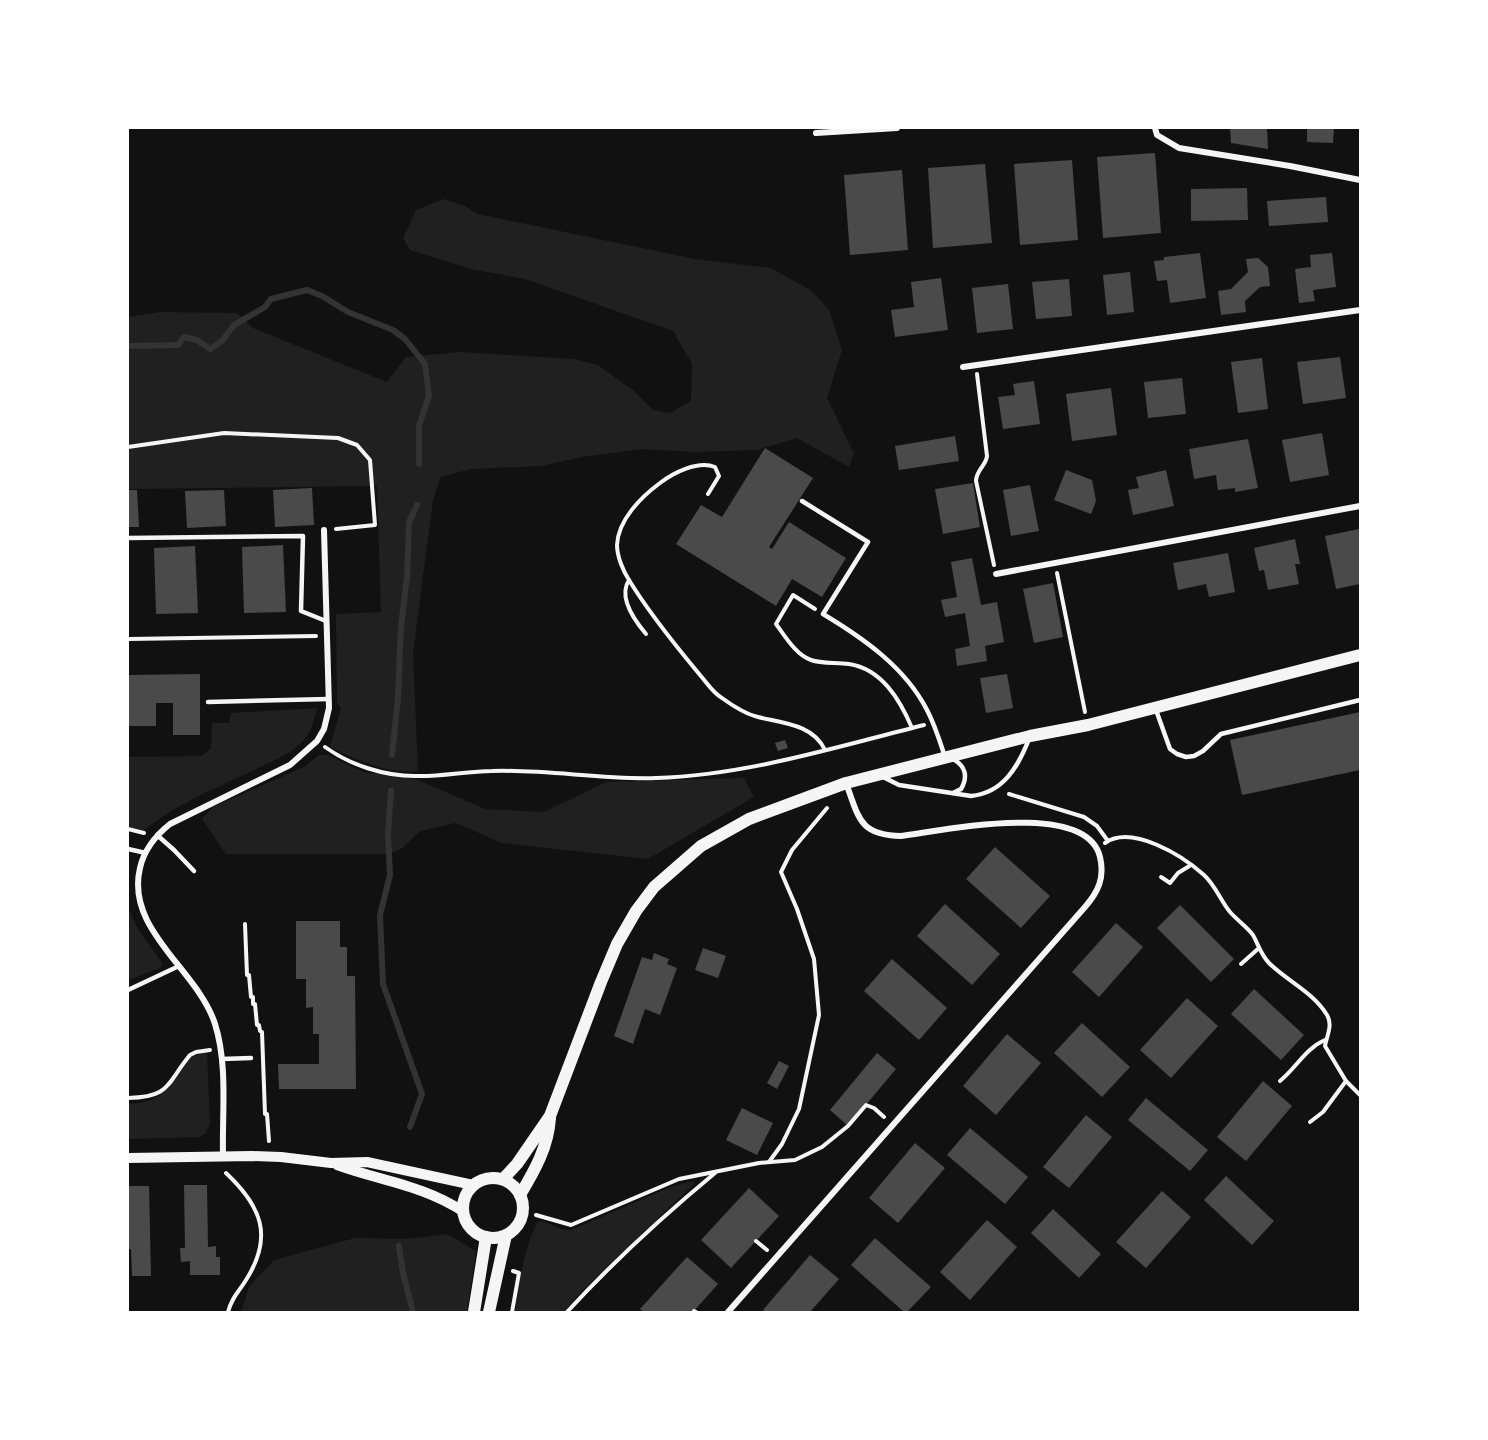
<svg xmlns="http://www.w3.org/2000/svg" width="1488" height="1440" font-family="'Crimson Pro',serif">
	<rect width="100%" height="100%" fill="#111"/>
	<g fill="#202020">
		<path d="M444,199L465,206L478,214L695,259L770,268L811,290L829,310L842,350L827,398L854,453L849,467L797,438L757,450L696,452L641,449L582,457L541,466L471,469L441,477L433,500L413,653L418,771C387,774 357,760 330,747L341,708L337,703L336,614L381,612L377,486L128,489V317L160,312L237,313L253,328L387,382L406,357L461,352L573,359L598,365L633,390L653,410L670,413L691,401L692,364L673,331L525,279L471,269L410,250L403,238L416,210Z"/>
		<path d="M317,708C314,720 311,733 302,742C288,756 268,763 250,772C214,789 175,805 144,830L128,827V757L202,756L211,748L212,723H229L231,713Z"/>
		<polygon points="319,755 328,755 363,772 416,779 485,809 544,812 606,782 744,778 754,797 648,859 502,843 456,823 420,831 401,849 389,854 226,854 202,819 213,807 306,766"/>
		<path d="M128,904C133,927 150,945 163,964L160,968L128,980Z"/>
		<path d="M207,1052L210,1124L206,1133L199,1137L128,1139V1104C164,1103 171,1085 190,1057L195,1054Z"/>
		<path d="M694,1181L693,1185L582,1291L564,1312H515C520,1283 523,1248 538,1222L542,1221L562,1229L571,1230L673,1186Z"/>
		<polygon points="447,1234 476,1251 467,1312 241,1312 249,1287 274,1260 355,1238 407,1239"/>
	</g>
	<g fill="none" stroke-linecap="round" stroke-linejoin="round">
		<g stroke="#333" stroke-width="6">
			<polyline points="128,346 178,345 184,337 197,340 210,349 222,341 234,325 265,307 271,299 307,290 322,296 348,312 393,330 405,339 425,364 429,396 419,425 419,464"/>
			<polyline points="392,755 398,698 401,626 407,577 409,522 417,505"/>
			<polyline points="391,791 388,834 390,875 380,915 383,984 422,1094 410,1127"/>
			<polyline points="399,1246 403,1273 413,1312"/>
		</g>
	</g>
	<g fill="#4a4a4a">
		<polygon points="1230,128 1267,128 1268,149 1231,143"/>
		<polygon points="1307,128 1334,128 1333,143 1307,142"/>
		<polygon points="1155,153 1161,233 1103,238 1097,157"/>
		<polygon points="1072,160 1078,240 1020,245 1014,164"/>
		<polygon points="985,164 992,243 933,248 928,168"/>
		<polygon points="902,170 908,250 850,255 844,175"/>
		<polygon points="1247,188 1248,220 1191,221 1191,189"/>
		<polygon points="1326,197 1328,222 1269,226 1267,201"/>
		<polygon points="1200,253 1206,298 1170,303 1167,280 1157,281 1154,261 1164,260 1164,257"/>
		<polygon points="1332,253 1336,287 1313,290 1315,301 1299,303 1295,269 1311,267 1310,255"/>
		<polygon points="1258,258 1268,267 1270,286 1260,287 1245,301 1246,312 1221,315 1218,291 1231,289 1248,272 1246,259"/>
		<polygon points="1130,272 1134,312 1107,315 1103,275"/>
		<polygon points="941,278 948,330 895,337 891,310 914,307 911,282"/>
		<polygon points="1069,279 1072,316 1036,319 1032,282"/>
		<polygon points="1008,284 1013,329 977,333 972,288"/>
		<polygon points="1340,357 1346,398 1303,404 1297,362"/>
		<polygon points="1262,358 1268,409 1238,413 1231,362"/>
		<polygon points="1182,378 1186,414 1148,418 1144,382"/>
		<polygon points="1034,381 1040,424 1003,429 998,397 1015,395 1013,384"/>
		<polygon points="1111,388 1117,435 1072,441 1066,394"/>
		<polygon points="1322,433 1329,475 1290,482 1282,440"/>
		<polygon points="955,436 959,461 899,470 895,446"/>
		<polygon points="1248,439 1258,488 1235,492 1235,488 1218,490 1216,475 1194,479 1189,449"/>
		<polygon points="765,448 813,478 769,547 772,549 789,522 846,558 822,597 792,579 776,606 676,544 701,505 722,517"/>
		<polygon points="1066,470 1092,480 1096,501 1091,514 1054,500"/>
		<polygon points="1166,470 1174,506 1133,515 1128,490 1139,488 1136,477"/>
		<polygon points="973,483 980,527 943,534 935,489"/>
		<polygon points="1030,485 1039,531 1011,536 1003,490"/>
		<polygon points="312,488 314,525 275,527 273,490"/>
		<polygon points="128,490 137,490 139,527 128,527"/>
		<polygon points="224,490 226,526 187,528 185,491"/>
		<polygon points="1359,529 1360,584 1336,589 1325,536"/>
		<polygon points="1295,539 1300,564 1295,564 1299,584 1268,590 1264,570 1259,571 1254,548"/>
		<polygon points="283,545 286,612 244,613 242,547"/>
		<polygon points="195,546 198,613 156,614 154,548"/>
		<polygon points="1228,553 1235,592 1209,597 1206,584 1178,590 1173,563"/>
		<polygon points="972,558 981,605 997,602 1004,642 985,646 987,661 957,666 955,649 970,646 965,613 945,617 941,600 957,597 951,562"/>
		<polygon points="1053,583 1063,637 1034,643 1023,589"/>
		<polygon points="200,674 200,735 173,735 173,703 156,703 156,726 128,726 128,675"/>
		<polygon points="1007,674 1013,708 986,713 980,678"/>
		<polygon points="1360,712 1360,770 1242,795 1230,740"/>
		<polygon points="785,740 788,748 778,751 775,743"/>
		<polygon points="995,847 1050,896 1021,928 966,879"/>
		<polygon points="945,904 1000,954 972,985 917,936"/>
		<polygon points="1180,905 1234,959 1211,982 1157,928"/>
		<polygon points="296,921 340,921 340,947 347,947 347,976 355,976 356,1089 279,1089 278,1064 319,1064 319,1034 313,1034 313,1007 306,1008 306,979 296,979"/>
		<polygon points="1116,923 1143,947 1099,997 1072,972"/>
		<polygon points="703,948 726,956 718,978 695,970"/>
		<polygon points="654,953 669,959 667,964 677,968 660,1015 645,1009 633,1044 614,1036 642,957 652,960"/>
		<polygon points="892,959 947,1008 919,1040 864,991"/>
		<polygon points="1254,989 1304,1035 1281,1060 1231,1014"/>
		<polygon points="1187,998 1218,1026 1171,1078 1140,1050"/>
		<polygon points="1082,1023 1130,1067 1102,1097 1054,1053"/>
		<polygon points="1007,1034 1041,1063 996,1115 963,1086"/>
		<polygon points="877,1053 896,1069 848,1126 830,1110"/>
		<polygon points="779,1061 789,1066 777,1089 767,1083"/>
		<polygon points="1263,1081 1292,1106 1246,1161 1217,1137"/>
		<polygon points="1146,1098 1208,1150 1190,1171 1128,1120"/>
		<polygon points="742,1108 773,1123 757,1155 726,1140"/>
		<polygon points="1086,1115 1112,1137 1069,1188 1043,1167"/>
		<polygon points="970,1128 1028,1177 1005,1204 947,1155"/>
		<polygon points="915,1143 945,1168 898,1223 869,1198"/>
		<polygon points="1226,1176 1274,1221 1252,1245 1204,1200"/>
		<polygon points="184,1185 207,1185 208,1247 216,1246 216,1257 220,1257 220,1275 190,1275 190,1261 181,1262 180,1248 185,1248"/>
		<polygon points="128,1186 149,1186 151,1276 132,1276 131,1249 128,1249"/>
		<polygon points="749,1188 779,1216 731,1268 701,1240"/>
		<polygon points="1162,1191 1191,1217 1146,1268 1116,1242"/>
		<polygon points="1053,1209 1101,1254 1079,1278 1031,1233"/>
		<polygon points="987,1220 1017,1247 970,1300 940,1272"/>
		<polygon points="875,1238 931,1287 907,1312 904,1312 851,1265"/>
		<polygon points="810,1255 839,1279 810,1312 766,1312 763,1310"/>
		<polygon points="687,1257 718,1284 693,1312 644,1312 640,1309"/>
	</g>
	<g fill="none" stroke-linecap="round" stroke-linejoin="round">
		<g stroke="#f5f5f5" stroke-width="4">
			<path d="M977,374L987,456C986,466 976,470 976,481L994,565"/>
			<polyline points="128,447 224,433 338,438 357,445 370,460 375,525 336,529"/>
			<path d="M708,494L719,476L715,467C698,460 673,473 660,483C641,497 618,520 617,545C617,556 623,571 629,580C649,613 675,645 700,675C707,683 713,693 722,698C733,706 745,714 758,717C782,723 813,724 825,750"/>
			<polyline points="1057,573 1085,712"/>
			<path d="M629,580C618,597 635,621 646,634"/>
			<path d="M815,609L793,595L776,624C785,636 796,655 811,660C822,664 837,662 849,664C882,669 900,700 912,728"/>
			<polyline points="128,639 316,636"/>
			<path d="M325,747C350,765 384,776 415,776C441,777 467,771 492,771C547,769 601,780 656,778C747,775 836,747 924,725"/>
			<polyline points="1009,794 1084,817 1097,826 1108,841"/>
			<polyline points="128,829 144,833"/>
			<path d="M1105,843C1132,824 1183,856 1204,875C1215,885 1221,901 1230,912C1237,920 1247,927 1253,935C1258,944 1261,955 1269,963C1287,981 1313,992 1327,1015C1333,1025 1327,1035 1325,1046L1346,1081L1360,1095"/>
			<polyline points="1161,877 1170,883 1178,873 1191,865"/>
			<polyline points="245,924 247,975 249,975 251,997 253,997 253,1004 255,1004 257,1025 259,1025 260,1031 262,1032 265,1114 267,1114 269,1141"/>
			<polyline points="1241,964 1259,948"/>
			<path d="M1280,1081C1296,1068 1306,1048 1325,1040"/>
			<path d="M128,1098C171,1097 166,1084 190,1055L196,1052L210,1050"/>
			<polyline points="1310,1122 1323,1112 1346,1081"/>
			<polyline points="769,1162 782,1144 799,1109 819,1015 814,959 797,909 781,872 792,850 827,808"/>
			<path d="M226,1173C261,1206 274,1236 246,1280C238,1293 232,1297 228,1312"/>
			<polyline points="536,1215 571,1225 679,1179 759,1163 795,1160 822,1147 848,1126 866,1105 874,1108 884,1117"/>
			<polyline points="756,1241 767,1250"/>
			<polyline points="694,1311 696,1312"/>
			<polyline points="512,1312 519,1273 513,1271"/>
			<path d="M567,1312C613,1262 663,1216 715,1173"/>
		</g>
		<g stroke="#f5f5f5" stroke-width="4.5">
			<path d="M802,501L868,542L823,614C863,638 905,667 927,710C935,725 940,742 945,757"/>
			<polyline points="128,538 303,536 301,611 326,621"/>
			<polyline points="208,702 329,699"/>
			<polyline points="1156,710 1170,749 1177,754 1186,757 1194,756 1203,751 1221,734 1360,700"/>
			<path d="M883,777L899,785L971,796C1003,793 1018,767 1029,739"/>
			<path d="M953,793L961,789C968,777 966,766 953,759"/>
			<polyline points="157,835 174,850 194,871"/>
			<polyline points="128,849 146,853"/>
			<polyline points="128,990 179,966"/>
			<polyline points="222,1059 251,1058"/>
		</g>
		<g stroke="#f5f5f5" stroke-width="6">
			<polyline points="1155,128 1157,135 1179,148 1290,166 1360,180"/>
			<polyline points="816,133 897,128"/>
			<polyline points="963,367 1360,310"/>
			<polyline points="996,574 1360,506"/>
			<path d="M223,1155C222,1113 228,1065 215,1024C198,970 125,930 140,868C144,850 155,836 170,824L290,765L317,741L324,729L329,708L324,530"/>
			<path d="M728,1312L1085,907C1098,892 1105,878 1100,857C1086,799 942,831 901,836C859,835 859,818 846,783"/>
		</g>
		<g stroke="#f5f5f5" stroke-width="10">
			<polyline points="128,1158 252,1156 281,1157 331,1163 367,1162 473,1185"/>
			<path d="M337,1165C381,1181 423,1185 464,1212"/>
		</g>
		<g stroke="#f5f5f5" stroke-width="12">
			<circle cx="493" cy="1208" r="30"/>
			<polyline points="503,1179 517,1164 550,1116 601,982 617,944 636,911 654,887 701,846 749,819 846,783 1030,736 1088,725 1360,655"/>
			<path d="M520,1195C535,1170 548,1147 550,1118"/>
			<polyline points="474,1312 486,1237"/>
			<polyline points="489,1312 506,1235"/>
		</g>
	</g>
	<rect width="1488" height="1440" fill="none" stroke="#ffffff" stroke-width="258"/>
</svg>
